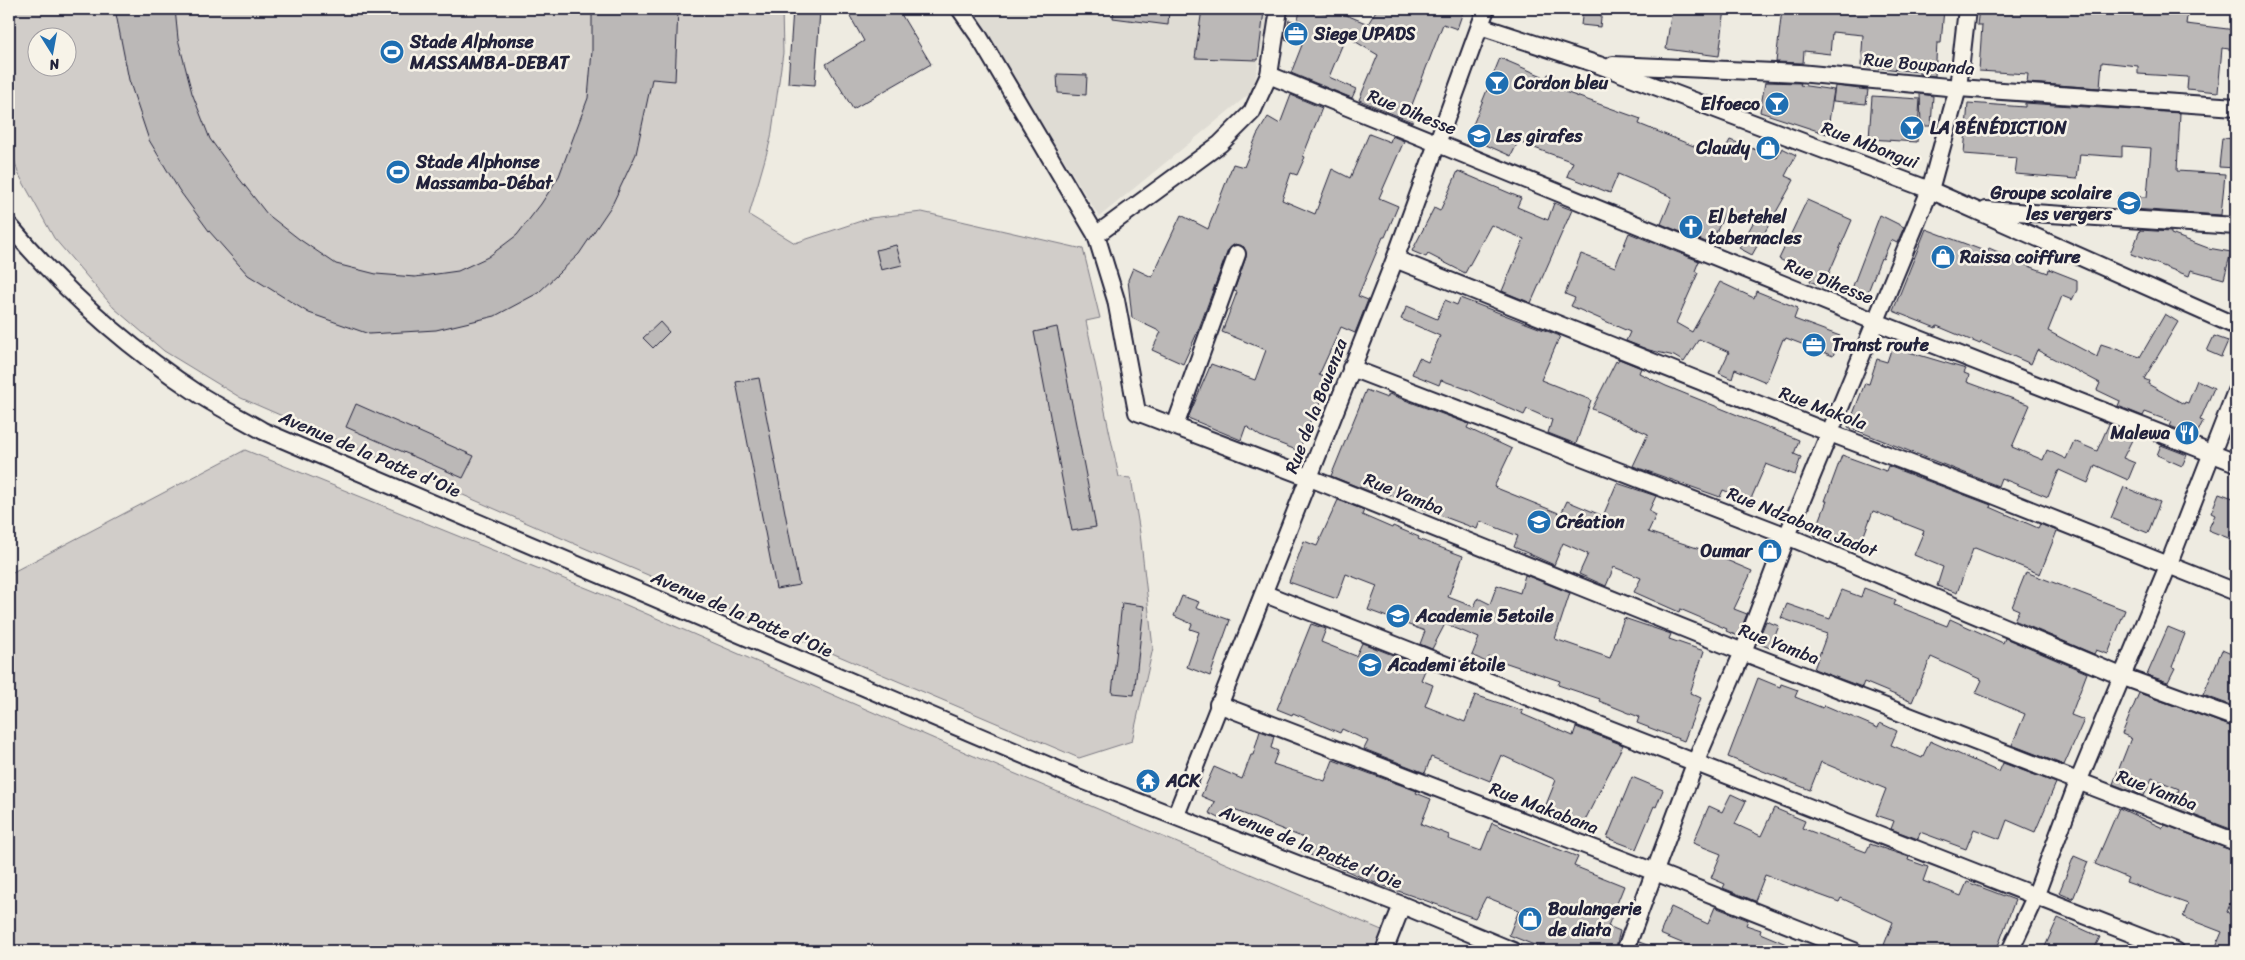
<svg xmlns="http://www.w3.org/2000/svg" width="2245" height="960" font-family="Sriracha,sans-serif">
	<rect width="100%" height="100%" fill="#eeebe1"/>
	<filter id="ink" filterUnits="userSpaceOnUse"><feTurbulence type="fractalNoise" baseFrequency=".02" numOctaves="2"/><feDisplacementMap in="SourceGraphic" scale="10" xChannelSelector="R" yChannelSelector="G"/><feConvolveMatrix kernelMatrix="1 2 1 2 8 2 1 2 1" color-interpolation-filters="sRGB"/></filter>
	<g filter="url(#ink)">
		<polygon fill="#dfdcd4" points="972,9 1269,9 1253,91 1099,217"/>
		<g fill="#d1cdc9" stroke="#7a7882" fill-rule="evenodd">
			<path d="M9,9H782L783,53L771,138L749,215L795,243L870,218L922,212L1083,249L1100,318L1086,321L1119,477L1131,478L1140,533L1153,648L1132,741L1079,758L582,547L241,398L164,351L114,308L54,238L18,173L9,141ZM38,38H68V68H38Z"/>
			<polygon points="245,450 594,591 990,763 1384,931 1375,951 9,951 9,574"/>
		</g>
		<g fill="#bbb8b7" stroke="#22223b">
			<polygon points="115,9 175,9 178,39 192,93 210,139 238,177 267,214 299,239 336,264 376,274 415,277 458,271 488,257 517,235 541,204 559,176 588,98 592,51 592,9 678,9 675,81 652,79 636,154 612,205 579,254 538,293 495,316 436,330 369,334 309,313 248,275 209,231 179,190 149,140 129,80"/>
			<polygon points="793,9 820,10 815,85 788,83"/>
			<polygon points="846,9 898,9 931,64 853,109 826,64 864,41"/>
			<polygon points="1114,9 1169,9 1168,25 1113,18"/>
			<polygon points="1202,9 1264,11 1258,60 1195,58"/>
			<polygon points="1301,9 1311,9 1330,14 1332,9 1368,24 1377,9 1464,9 1457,29 1443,24 1410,110 1416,112 1412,122 1359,100 1378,55 1346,36 1329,77 1356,89 1352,98 1291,73 1302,45 1285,39 1289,20 1297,22"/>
			<polygon points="1583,9 1602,9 1600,27 1581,25"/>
			<polygon points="1672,9 1725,9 1719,56 1666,49"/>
			<polygon points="1782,9 1944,9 1941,43 1937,43 1935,76 1919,74 1919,72 1861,66 1863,35 1832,32 1830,54 1804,51 1803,63 1776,62"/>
			<polygon points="1979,9 2188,9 2186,24 2236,30 2236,50 2222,48 2218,92 2187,89 2188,77 2138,74 2138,66 2102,62 2100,88 2027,83 2028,74 1979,71 1982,25 1977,25"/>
			<polygon points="1500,58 1547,78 1548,74 1569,81 1565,92 1641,119 1639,124 1721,157 1730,140 1777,158 1782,148 1796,155 1785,176 1794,180 1752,255 1739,248 1753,223 1726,211 1711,244 1661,224 1672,197 1618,174 1610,193 1567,176 1573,162 1518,142 1511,156 1468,137"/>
			<polygon points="1057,74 1087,75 1086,95 1058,93"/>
			<polygon points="1765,82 1801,83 1800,85 1834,90 1827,134 1760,112"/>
			<polygon points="1835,86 1868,90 1866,104 1833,101"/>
			<polygon points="1920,94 1933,96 1931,126 1921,126"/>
			<polygon points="1291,95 1322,108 1303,156 1305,157 1297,175 1291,173 1282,200 1315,214 1332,169 1350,178 1369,134 1390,142 1392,136 1404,141 1379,198 1398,206 1385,237 1383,237 1358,296 1368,300 1355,333 1341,327 1319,375 1329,379 1315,418 1312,416 1299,451 1260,436 1246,426 1241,440 1188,418 1211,364 1255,380 1266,350 1222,332 1237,292 1234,291 1246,257 1244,247 1235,244 1228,250 1198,331 1183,364 1152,350 1161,332 1132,318 1128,280 1133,268 1152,277 1181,215 1208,229 1233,164 1244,167 1257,135 1268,117 1280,124"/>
			<polygon points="1872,96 1920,99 1917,142 1869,139"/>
			<polygon points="1968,103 2025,107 2025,103 2180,113 2177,171 2225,174 2221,215 2118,208 2118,196 2147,197 2151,148 2122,146 2122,157 2080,154 2077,179 2015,174 2017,158 1964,154"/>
			<polygon points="2222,138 2236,139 2236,168 2219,167"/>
			<polygon points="1458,171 1521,198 1517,207 1548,220 1554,203 1572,210 1531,303 1502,291 1524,239 1491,225 1465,273 1428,254 1426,257 1412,251 1434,208 1440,211"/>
			<polygon points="1807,200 1852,220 1823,287 1810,281 1813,275 1779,259"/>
			<polygon points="1880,215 1904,227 1897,243 1891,240 1883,259 1881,258 1866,297 1851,291"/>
			<polygon points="1926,229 1987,252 1989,248 2005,255 2004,257 2048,273 2049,269 2077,280 2077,290 2072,300 2062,296 2048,331 2097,357 2101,344 2140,357 2165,314 2178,322 2144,379 2149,381 2148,384 2184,404 2185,402 2188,403 2197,380 2214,388 2200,420 2203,421 2196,436 2170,426 2172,422 2145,412 2143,416 2118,406 2120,401 2097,390 2100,383 2037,350 2031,364 1981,342 1980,344 1937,326 1936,328 1893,311"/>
			<polygon points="2140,230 2171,232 2171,234 2208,248 2231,252 2224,279 2191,270 2189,276 2131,254"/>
			<polygon points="1629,233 1699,261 1695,271 1698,273 1676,323 1692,332 1720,282 1754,298 1756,291 1798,308 1794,319 1840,336 1833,356 1786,338 1785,340 1783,339 1766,382 1735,369 1732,379 1719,373 1729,352 1699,339 1684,362 1674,356 1649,350 1626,341 1630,332 1571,306 1575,298 1565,294 1581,254 1615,267"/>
			<polygon points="896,245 902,265 881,270 876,250"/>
			<polygon points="1460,298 1560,336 1541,380 1591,400 1576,444 1548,433 1552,420 1527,409 1524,415 1469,390 1441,380 1439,385 1412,374 1419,358 1428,362 1440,336 1401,319 1407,306 1437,319 1445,300 1457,305"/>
			<polygon points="660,322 669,332 653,348 643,338"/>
			<polygon points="1057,327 1096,527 1072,531 1034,332"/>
			<polygon points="2214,336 2228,341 2221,357 2207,351"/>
			<polygon points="1892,347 1966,369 1964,373 1969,375 1967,382 2030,405 2012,447 2043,460 2047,450 2066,459 2074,441 2097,451 2109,424 2135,434 2123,458 2135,463 2128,480 2095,465 2088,483 2059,470 2048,497 2001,478 1998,486 1848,427 1865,383 1869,384 1877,359 1887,362"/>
			<polygon points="1619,359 1641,368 1639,373 1666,386 1799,440 1794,454 1801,457 1795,475 1766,464 1750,501 1723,490 1720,497 1633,466 1648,434 1592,409 1616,361 1617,362"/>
			<polygon points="759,378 799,585 776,589 736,382"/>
			<polygon points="1366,390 1387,398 1389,394 1469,424 1467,428 1512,449 1494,487 1561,514 1567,501 1603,516 1617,483 1656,496 1649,511 1656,515 1648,532 1703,550 1752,571 1734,609 1747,614 1738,636 1726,631 1727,629 1680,609 1679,612 1634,592 1641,578 1614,567 1606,586 1579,574 1588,554 1563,543 1554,565 1514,547 1518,536 1480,521 1477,529 1418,507 1373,487 1371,492 1331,476"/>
			<polygon points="356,404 474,456 463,478 346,427"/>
			<polygon points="2161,445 2187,455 2182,466 2157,455"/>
			<polygon points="1842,455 1886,471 1888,466 1991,505 1990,507 2038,528 2040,524 2057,531 2040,574 1975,548 1973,549 1957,593 1937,586 1943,567 1914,555 1924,531 1873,511 1858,551 1814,535 1827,501 1825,501"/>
			<polygon points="2124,487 2160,502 2148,533 2111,518"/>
			<polygon points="2219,493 2236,499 2236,541 2208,530 2215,515 2211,513"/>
			<polygon points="1338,500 1364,510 1362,515 1392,528 1393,526 1419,537 1418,539 1463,556 1448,597 1474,607 1478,598 1490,604 1497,585 1520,593 1525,575 1570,593 1555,639 1610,658 1624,618 1671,634 1669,639 1704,651 1690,693 1701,698 1684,741 1637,723 1639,717 1599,701 1600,699 1558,685 1560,681 1489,657 1486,662 1472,655 1479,638 1445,624 1432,649 1420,644 1425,631 1368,610 1377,586 1346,574 1337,599 1289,582 1304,541 1317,546"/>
			<polygon points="2026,572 2125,610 2108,654 2096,650 2094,654 2014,620 2019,610 2012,607"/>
			<polygon points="1864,588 1896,600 1894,605 1947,626 1950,619 2003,643 2005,638 2087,673 2071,715 2084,720 2064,765 2012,745 2025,714 1976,693 1982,680 1931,657 1912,702 1864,682 1862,687 1814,669 1827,634 1781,618 1787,604 1830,619 1842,590 1861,597"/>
			<polygon points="1182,596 1199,602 1196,608 1230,620 1210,676 1187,667 1199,632 1190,629 1192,624 1174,616"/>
			<polygon points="1122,603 1144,606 1134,695 1112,693"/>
			<polygon points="1766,621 1779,626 1770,648 1757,643"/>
			<polygon points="1311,624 1326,629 1321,642 1356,656 1362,643 1426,668 1421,680 1433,685 1425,706 1465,722 1475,695 1523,711 1522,714 1573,736 1576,727 1623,745 1581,828 1543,812 1556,780 1501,755 1490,781 1431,757 1425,773 1364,749 1368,741 1342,729 1340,733 1293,713 1292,715 1277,709"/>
			<polygon points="2168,627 2185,634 2172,667 2175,668 2168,682 2147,675"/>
			<polygon points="2222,650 2236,656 2236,707 2203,695"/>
			<polygon points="1758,678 1780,687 1781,684 1798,690 1795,697 1823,708 1824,705 1878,728 1880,723 1897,731 1891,745 1922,758 1930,741 1999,772 2003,763 2056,783 2035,832 2007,820 2000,839 1974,829 1966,849 1920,832 1918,839 1891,829 1894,821 1876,815 1886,789 1821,762 1810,790 1728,757"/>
			<polygon points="2139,693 2236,728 2236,831 2172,807 2179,789 2152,778 2144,796 2113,784 2131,738 2122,734"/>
			<polygon points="1260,731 1274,736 1271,748 1278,751 1273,764 1325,781 1333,760 1417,791 1416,793 1431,799 1421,824 1449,835 1448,839 1481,851 1492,823 1578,857 1574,866 1624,886 1608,926 1620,931 1615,951 1549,951 1509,935 1519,910 1486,897 1475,918 1370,881 1299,850 1304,838 1229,808 1223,820 1209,813 1215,802 1201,796 1214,767 1242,779 1251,755 1253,755"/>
			<polygon points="1632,777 1663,790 1656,807 1654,806 1636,849 1607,838"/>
			<polygon points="1731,794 1746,801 1735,824 1761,836 1774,808 1805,821 1802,828 1866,852 1870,844 1909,857 1908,860 1928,867 1923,881 1961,896 1967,882 2015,900 1998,946 1996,945 1993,951 1901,951 1884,945 1893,922 1841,898 1839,902 1765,875 1755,901 1723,888 1725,884 1711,878 1721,854 1693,843 1709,806 1722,812"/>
			<polygon points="2119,808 2163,828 2165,825 2236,852 2236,888 2227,912 2230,914 2236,900 2236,951 2214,951 2222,932 2183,917 2188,904 2126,882 2128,878 2095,864"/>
			<polygon points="2074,856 2088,862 2073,899 2059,893"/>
			<polygon points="1671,907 1708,924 1715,907 1748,920 1746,925 1761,930 1760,933 1803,951 1701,951 1660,934"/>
			<polygon points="2058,918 2100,937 2093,951 2043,951"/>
			<polygon points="1639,942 1661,950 1661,951 1636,951"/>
		</g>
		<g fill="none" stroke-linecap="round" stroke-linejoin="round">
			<defs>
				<g id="minor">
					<polyline points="960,9 978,35 1096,235 1116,300 1137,412 1310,478 1743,652 2236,842"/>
					<polyline points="1480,26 1599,65 1930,190 2236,326"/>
					<polyline points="1613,65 1799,73 1958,88 2236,107"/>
					<polyline points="1269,75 1876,322 2236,463"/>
					<polyline points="1986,210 2236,226"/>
					<path d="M9,225C63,290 130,349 200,395C220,408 243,419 263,431L1082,780L1402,905L1513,951"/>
					<polyline points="1096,235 1220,144 1252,112 1269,75 1279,9"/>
					<polyline points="1395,259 1830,433 1993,495 2236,592"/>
					<polyline points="1351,368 1787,536 2121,676 2236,718"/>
					<polyline points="1175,426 1237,254"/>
					<polyline points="1265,594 2176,951"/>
					<polyline points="1218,704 1655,872 1854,951"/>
					<polyline points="1176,815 1395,259 1486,9"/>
					<polyline points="1384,951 1402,905"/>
					<polyline points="1625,951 1696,761 1743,652 1787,536 1930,190 1958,88 1967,9"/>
					<polyline points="2010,951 2035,897 2078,782 2168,566 2236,391"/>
				</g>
			</defs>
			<use href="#minor" stroke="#22223b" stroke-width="20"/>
			<use href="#minor" stroke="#f7f3e8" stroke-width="16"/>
		</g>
	</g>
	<defs>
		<symbol id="office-disc" viewBox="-11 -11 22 22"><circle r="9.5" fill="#1f6fb2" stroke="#f7f3e8"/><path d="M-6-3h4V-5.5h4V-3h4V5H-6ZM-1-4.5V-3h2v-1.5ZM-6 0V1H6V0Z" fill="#fff"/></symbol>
		<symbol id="stadium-disc" viewBox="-11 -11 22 22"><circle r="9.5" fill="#1f6fb2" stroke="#f7f3e8"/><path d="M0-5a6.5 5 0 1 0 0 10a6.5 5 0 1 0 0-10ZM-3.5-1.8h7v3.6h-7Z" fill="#fff"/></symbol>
		<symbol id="bar-disc" viewBox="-11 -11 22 22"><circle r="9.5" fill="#1f6fb2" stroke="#f7f3e8"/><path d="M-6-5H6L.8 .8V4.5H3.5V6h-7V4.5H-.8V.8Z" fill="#fff"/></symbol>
		<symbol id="school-disc" viewBox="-11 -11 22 22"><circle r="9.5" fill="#1f6fb2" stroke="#f7f3e8"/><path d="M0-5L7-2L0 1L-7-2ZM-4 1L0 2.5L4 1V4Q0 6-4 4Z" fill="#fff"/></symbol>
		<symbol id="shop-disc" viewBox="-11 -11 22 22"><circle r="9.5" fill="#1f6fb2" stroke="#f7f3e8"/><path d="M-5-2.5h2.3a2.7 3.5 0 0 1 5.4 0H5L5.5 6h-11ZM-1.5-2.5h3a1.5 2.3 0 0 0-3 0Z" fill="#fff"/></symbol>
		<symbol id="church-disc" viewBox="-11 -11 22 22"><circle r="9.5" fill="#1f6fb2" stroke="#f7f3e8"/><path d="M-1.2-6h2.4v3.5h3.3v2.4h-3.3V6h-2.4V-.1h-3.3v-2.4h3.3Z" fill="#fff"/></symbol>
		<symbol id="restaurant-disc" viewBox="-11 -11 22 22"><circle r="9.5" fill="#1f6fb2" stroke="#f7f3e8"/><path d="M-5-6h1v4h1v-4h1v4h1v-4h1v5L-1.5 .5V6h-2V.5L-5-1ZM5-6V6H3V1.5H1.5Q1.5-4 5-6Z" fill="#fff"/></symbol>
		<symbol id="temple-disc" viewBox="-11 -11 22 22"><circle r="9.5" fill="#1f6fb2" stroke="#f7f3e8"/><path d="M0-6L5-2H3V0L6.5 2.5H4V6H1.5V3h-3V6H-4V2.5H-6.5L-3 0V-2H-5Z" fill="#fff"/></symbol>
	</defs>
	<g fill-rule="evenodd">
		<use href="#office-disc" x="1282" y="20" width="28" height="28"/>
		<use href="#stadium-disc" x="378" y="38" width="28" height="28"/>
		<use href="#bar-disc" x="1483" y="69" width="28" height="28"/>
		<use href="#bar-disc" x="1763" y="90" width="28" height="28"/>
		<use href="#bar-disc" x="1898" y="114" width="28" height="28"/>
		<use href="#school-disc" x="1465" y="122" width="28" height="28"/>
		<use href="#shop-disc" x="1754" y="134" width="28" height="28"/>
		<use href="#stadium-disc" x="384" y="158" width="28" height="28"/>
		<use href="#school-disc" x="2115" y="189" width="28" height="28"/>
		<use href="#church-disc" x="1677" y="213" width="28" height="28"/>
		<use href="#shop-disc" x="1929" y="243" width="28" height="28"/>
		<use href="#office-disc" x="1800" y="331" width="28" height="28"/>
		<use href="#restaurant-disc" x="2173" y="419" width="28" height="28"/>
		<use href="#school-disc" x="1525" y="508" width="28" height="28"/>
		<use href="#shop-disc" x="1756" y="537" width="28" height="28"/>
		<use href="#school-disc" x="1384" y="602" width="28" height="28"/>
		<use href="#school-disc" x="1356" y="651" width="28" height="28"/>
		<use href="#temple-disc" x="1134" y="767" width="28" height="28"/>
		<use href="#shop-disc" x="1516" y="905" width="28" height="28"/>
	</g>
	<g text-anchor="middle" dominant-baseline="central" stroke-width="5" stroke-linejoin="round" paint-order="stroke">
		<g font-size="18" font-weight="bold" fill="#22223b" stroke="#f7f3e8" text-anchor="start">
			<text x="1314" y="34">Siege UPADS</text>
			<text x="410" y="42">Stade Alphonse<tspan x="410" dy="21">MASSAMBA-DEBAT</tspan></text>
			<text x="1514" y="83">Cordon bleu</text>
			<text x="1760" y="104" text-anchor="end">Elfoeco</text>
			<text x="1930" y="128">LA BÉNÉDICTION</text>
			<text x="1496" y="136">Les girafes</text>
			<text x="1750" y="148" text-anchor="end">Claudy</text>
			<text x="416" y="162">Stade Alphonse<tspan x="416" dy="21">Massamba-Débat</tspan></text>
			<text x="2112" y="193" text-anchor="end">Groupe scolaire<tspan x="2112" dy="21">les vergers</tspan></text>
			<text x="1708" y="217">El betehel<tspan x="1708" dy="21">tabernacles</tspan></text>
			<text x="1960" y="257">Raissa coiffure</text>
			<text x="1832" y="345">Transt route</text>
			<text x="2170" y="433" text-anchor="end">Malewa</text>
			<text x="1556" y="522">Création</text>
			<text x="1752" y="551" text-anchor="end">Oumar</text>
			<text x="1416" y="616">Academie 5etoile</text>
			<text x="1388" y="665">Academi étoile</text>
			<text x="1166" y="781">ACK</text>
			<text x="1548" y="909">Boulangerie<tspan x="1548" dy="21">de diata</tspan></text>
		</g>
		<g font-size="18" fill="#22223b" stroke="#f7f3e8">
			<text transform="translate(1919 64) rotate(5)">Rue Boupanda</text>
			<text transform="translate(1412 112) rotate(22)">Rue Dihesse</text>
			<text transform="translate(1870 145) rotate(21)">Rue Mbongui</text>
			<text transform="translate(1829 281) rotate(22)">Rue Dihesse</text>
			<text transform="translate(1316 406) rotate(-69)">Rue de la Bouenza</text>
			<text transform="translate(1823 408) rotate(21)">Rue Makola</text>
			<text transform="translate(370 454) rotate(23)">Avenue de la Patte d'Oie</text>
			<text transform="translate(1404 494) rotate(22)">Rue Yamba</text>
			<text transform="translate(1802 522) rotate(22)">Rue Ndzabana Jadot</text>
			<text transform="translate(742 614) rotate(23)">Avenue de la Patte d'Oie</text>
			<text transform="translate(1779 644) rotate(21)">Rue Yamba</text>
			<text transform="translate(2157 790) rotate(21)">Rue Yamba</text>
			<text transform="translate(1544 808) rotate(21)">Rue Makabana</text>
			<text transform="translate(1311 847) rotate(22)">Avenue de la Patte d'Oie</text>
		</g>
	</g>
	<rect width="2245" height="960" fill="none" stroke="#f7f3e8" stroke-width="30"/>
	<rect x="15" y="15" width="2215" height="930" fill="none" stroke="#22223b" stroke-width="2" filter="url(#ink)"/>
	<g transform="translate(52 52) rotate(169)"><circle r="24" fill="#f7f3e8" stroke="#a29fa3"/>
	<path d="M0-4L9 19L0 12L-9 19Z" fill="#1f6fb2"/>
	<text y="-8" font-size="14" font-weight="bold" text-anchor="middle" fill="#22223b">N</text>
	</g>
</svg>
